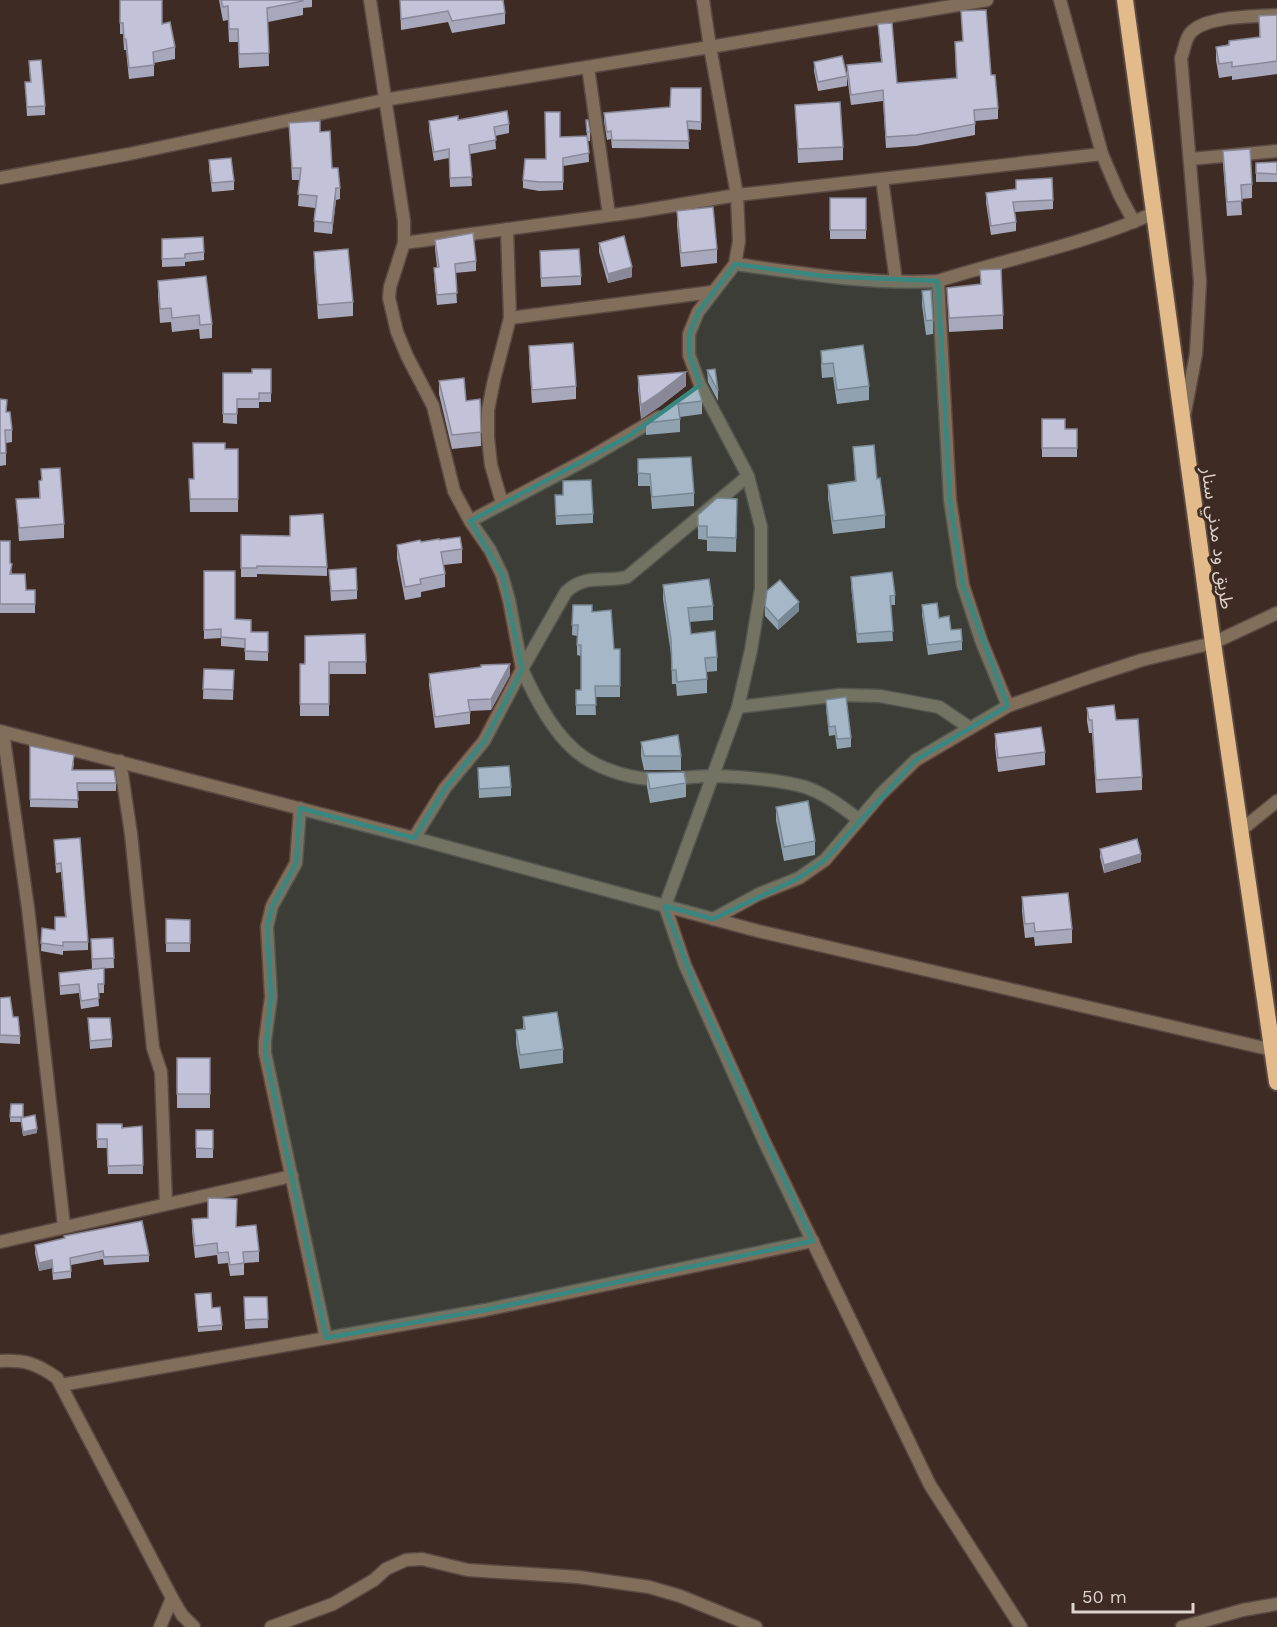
<svg xmlns="http://www.w3.org/2000/svg" width="1277" height="1627" font-family="'Work Sans','Noto Sans Arabic',sans-serif">
	<rect width="100%" height="100%" fill="#3d2b24"/>
	<g fill="none" stroke-linecap="round" stroke-linejoin="round">
		<defs>
			<g id="minor">
				<polyline points="370,0 404,221 404,243 390,287 389,298 397,332 407,356 433,406 454,491 470,521 490,550 502,575 509,600 522,669 484,741 445,788 414,838"/>
				<polyline points="703,0 710,47 737,195 739,241 735,264 698,312 689,334 689,355 700,385 748,476 761,527 761,589 751,650 738,707 665,906 685,965 765,1143 930,1485 1021,1627"/>
				<polyline points="1060,0 1102,154 1119,194 1134,222"/>
				<polyline points="588,67 609,215"/>
				<polyline points="1190,159 1277,151"/>
				<polyline points="0,178 129,154 384,100 710,47 987,0"/>
				<polyline points="882,179 896,281"/>
				<polyline points="404,243 635,212 737,195 1102,154"/>
				<path d="M735,264C801,273 870,285 938,281C1010,258 1086,244 1154,213"/>
				<polyline points="938,281 950,500 963,585 981,640 1008,706"/>
				<polyline points="510,318 712,292"/>
				<path d="M1185,412L1196,354L1200,282L1181,58C1184,51 1185,41 1189,35C1202,15 1255,17 1277,15"/>
				<path d="M748,476L627,577C604,583 586,573 566,592L522,669C536,700 556,739 585,758C605,771 635,780 659,779C677,779 696,776 714,776C743,777 777,779 805,787C824,793 843,807 859,820"/>
				<polyline points="502,503 491,465 488,438 488,410 494,380 510,318 507,229"/>
				<polyline points="470,521 591,457 659,417"/>
				<polyline points="738,707 840,695 880,696 939,707 970,728"/>
				<polyline points="0,731 414,838 758,931 1277,1051"/>
				<polyline points="3,732 28,908 64,1226"/>
				<polyline points="120,761 131,834 153,1048 161,1072 166,1204"/>
				<polyline points="300,808 296,863 272,906 267,927 271,997 265,1041 265,1053 326,1338"/>
				<polyline points="1240,831 1277,801"/>
				<polyline points="713,919 759,894 799,878 825,860 881,794 916,760 1008,706 1090,677 1142,660 1213,643 1277,613"/>
				<polyline points="0,1242 292,1176"/>
				<path d="M0,1361C25,1360 36,1363 57,1378L172,1598L182,1615L194,1627"/>
				<polyline points="61,1385 485,1310 813,1241"/>
				<polyline points="160,1627 172,1598"/>
				<polyline points="271,1627 333,1604 374,1580 386,1569 406,1560 422,1559 468,1570 578,1577 649,1587 680,1596 756,1627"/>
				<polyline points="1182,1627 1243,1610 1277,1604"/>
			</g>
			<polyline id="trunk" points="1125,0 1213,643 1277,1082"/>
		</defs>
		<use href="#minor" stroke="#5a4942" stroke-width="15"/>
		<use href="#trunk" stroke="#5a4942" stroke-width="20"/>
		<use href="#minor" stroke="#816f5b" stroke-width="12"/>
		<use href="#trunk" stroke="#e3ba8a" stroke-width="16"/>
	</g>
	<g fill="#a7a8bb">
		<polygon points="120,0 162,24 175,47 175,59 154,63 154,76 129,79 126,50 124,50 123,34 120,34"/>
		<polygon points="219,0 312,0 312,7 303,8 303,15 268,22 269,66 239,68 238,42 229,42 228,20 223,21"/>
		<polygon points="400,0 505,13 505,24 452,33 448,22 401,30"/>
		<polygon points="1277,15 1277,74 1232,80 1232,76 1219,78 1216,60 1216,47 1259,38 1259,16"/>
		<polygon points="878,24 897,83 956,78 955,42 991,75 998,108 998,119 975,121 975,135 916,146 886,148 883,101 851,105 847,76 847,65 881,62"/>
		<polygon points="29,61 45,106 45,115 27,116 25,82 30,82"/>
		<polygon points="814,62 847,76 847,86 818,91 814,71"/>
		<polygon points="701,88 701,130 688,129 689,149 612,148 611,139 607,140 604,121 604,113 670,107"/>
		<polygon points="795,105 843,147 843,160 798,163"/>
		<polygon points="458,120 509,124 509,133 495,136 496,149 470,154 472,186 450,187 449,158 434,161 429,130 429,121"/>
		<polygon points="586,120 590,132 590,141 588,141 589,162 563,166 563,190 539,191 523,188 523,180 545,159 560,137 587,136"/>
		<polygon points="289,123 320,132 332,168 340,188 340,199 336,200 332,234 314,232 315,208 298,206 300,180 292,180"/>
		<polygon points="1223,151 1252,184 1252,198 1241,199 1242,215 1227,216 1223,164"/>
		<polygon points="209,160 234,181 234,190 212,192 209,169"/>
		<polygon points="1277,162 1277,182 1256,182 1256,163"/>
		<polygon points="1016,180 1053,200 1053,209 1015,212 1016,222 1016,231 991,235 986,203 986,193 1016,189"/>
		<rect x="830" y="198" width="36" height="41"/>
		<polygon points="677,211 717,249 717,263 681,267 677,225"/>
		<polygon points="162,239 204,252 204,260 185,262 185,266 162,267"/>
		<polygon points="435,240 476,261 476,271 455,273 457,303 437,305 434,277 434,268 437,267 435,249"/>
		<polygon points="599,243 632,277 608,283 599,252"/>
		<polygon points="314,252 353,302 353,316 318,319 314,266"/>
		<polygon points="540,260 581,276 581,285 541,287"/>
		<polygon points="980,270 1003,315 1003,329 949,332 947,288 980,284"/>
		<polygon points="158,281 212,324 212,338 200,339 199,329 172,332 171,322 160,323 158,295"/>
		<polygon points="922,291 933,320 933,334 926,335 922,305"/>
		<polygon points="529,346 576,386 576,399 532,403 529,360"/>
		<polygon points="821,351 869,386 869,400 837,404 833,377 822,378 821,365"/>
		<polygon points="271,369 271,402 259,402 259,408 237,408 237,424 223,423 223,373 252,373"/>
		<polygon points="707,370 718,391 718,401 708,382"/>
		<polygon points="638,376 686,386 659,407 641,419 638,390"/>
		<polygon points="439,381 466,401 480,399 481,446 452,449 439,394"/>
		<polygon points="697,385 702,401 702,414 680,417 680,432 646,435 646,423 669,408"/>
		<polygon points="0,399 7,412 12,430 12,442 6,443 6,465 0,466"/>
		<polygon points="1042,419 1065,429 1077,429 1077,457 1042,457"/>
		<polygon points="853,447 877,479 885,515 885,528 833,534 828,498 828,485 855,482"/>
		<polygon points="238,449 238,512 190,512 189,479 194,479"/>
		<polygon points="638,459 694,493 694,506 652,509 650,486 638,486"/>
		<polygon points="41,469 64,524 64,538 19,541 16,499 39,498 39,481 41,481"/>
		<polygon points="555,495 593,514 593,523 556,525"/>
		<polygon points="737,499 736,552 707,551 707,540 698,539 698,515"/>
		<polygon points="241,535 290,536 327,567 327,576 257,574 257,577 241,577"/>
		<polygon points="439,540 462,549 462,563 444,565 445,574 445,587 421,592 421,597 405,600 397,558 397,545"/>
		<polygon points="0,541 10,563 12,574 26,590 35,590 35,613 0,613"/>
		<polygon points="329,570 357,590 357,599 331,601"/>
		<polygon points="204,571 235,619 251,632 268,632 268,661 245,660 245,648 221,646 221,638 204,639"/>
		<polygon points="851,577 895,595 895,605 891,605 893,641 857,643 851,586"/>
		<polygon points="663,585 713,606 713,620 689,622 691,634 717,657 717,671 707,672 707,693 677,696 676,684 672,684 671,654 663,599"/>
		<polygon points="573,605 592,612 614,649 620,649 620,697 595,697 596,715 576,715 576,690 581,690 581,656 577,655 577,636 572,635"/>
		<polygon points="922,605 939,618 962,641 962,650 928,655 922,615"/>
		<polygon points="765,606 799,611 778,630 765,616"/>
		<polygon points="365,634 366,674 329,674 329,716 300,716 300,664 305,664"/>
		<polygon points="204,669 234,670 233,700 203,699"/>
		<polygon points="429,674 510,675 491,710 470,711 470,724 435,728 429,685"/>
		<polygon points="826,700 851,738 851,747 837,749 835,735 829,736 826,709"/>
		<polygon points="1087,708 1116,720 1142,777 1142,790 1096,793 1092,733 1089,733 1087,721"/>
		<polygon points="995,734 1045,752 1045,765 998,772 995,747"/>
		<polygon points="641,742 681,756 681,770 644,770 641,756"/>
		<polygon points="30,746 74,763 73,770 116,783 116,791 77,791 78,808 30,807"/>
		<polygon points="478,768 511,787 511,796 479,798"/>
		<polygon points="647,773 686,783 686,797 650,803 647,787"/>
		<polygon points="776,807 815,841 815,855 784,861 776,820"/>
		<polygon points="54,840 88,942 88,950 63,951 63,955 41,951 42,928 55,930 65,917 61,872 56,873"/>
		<polygon points="1100,849 1141,862 1104,873 1100,857"/>
		<polygon points="1022,897 1072,929 1072,943 1035,946 1034,937 1025,938 1022,911"/>
		<polygon points="166,919 190,920 190,952 166,952"/>
		<polygon points="113,938 114,968 92,969 91,939"/>
		<polygon points="104,968 104,993 98,993 99,1006 81,1009 79,993 60,995 59,973"/>
		<polygon points="0,998 13,1017 20,1036 20,1044 0,1043"/>
		<polygon points="523,1017 563,1049 563,1063 520,1069 516,1044 516,1030 523,1030"/>
		<polygon points="88,1018 112,1039 112,1047 90,1049"/>
		<rect x="177" y="1058" width="33" height="50"/>
		<polygon points="11,1104 23,1104 23,1118 37,1133 23,1136 21,1122 10,1122"/>
		<polygon points="97,1124 122,1128 142,1126 143,1174 108,1174 107,1148 97,1148"/>
		<rect x="196" y="1130" width="17" height="28"/>
		<polygon points="192,1219 236,1227 259,1251 259,1262 244,1263 244,1275 230,1276 228,1263 218,1264 217,1255 195,1258 192,1231"/>
		<polygon points="35,1245 149,1255 149,1262 104,1265 103,1259 71,1265 71,1278 53,1280 52,1268 39,1271 35,1253"/>
		<polygon points="244,1297 267,1297 268,1328 245,1329"/>
		<polygon points="195,1299 212,1308 222,1325 222,1330 198,1332"/>
	</g>
	<g fill="#888898">
		<polygon points="336,188 336,200 332,234 332,223"/>
		<polygon points="632,267 632,277 608,283 608,274"/>
		<polygon points="686,372 686,386 659,407 641,419 641,405"/>
		<polygon points="799,602 799,611 778,630 778,621"/>
		<polygon points="510,664 510,675 491,710 491,699"/>
		<polygon points="1141,854 1141,862 1104,873 1104,865"/>
		<polygon points="37,1129 37,1133 23,1136 23,1132"/>
		<polygon points="52,1260 52,1268 39,1271 39,1263"/>
	</g>
	<g fill="#c2c3d9" stroke="#888898" stroke-width="1.5">
		<polygon points="120,0 162,0 162,24 170,22 175,47 153,52 154,65 129,68 126,39 124,39 123,23 120,23"/>
		<polygon points="221,0 303,0 303,1 267,8 269,53 239,54 238,29 229,29 228,6 223,7"/>
		<polygon points="400,0 503,0 505,13 452,21 448,11 401,19"/>
		<polygon points="986,10 991,75 995,75 998,108 974,110 975,124 916,135 886,137 883,90 851,95 847,65 882,62 878,24 892,23 897,83 957,78 955,42 963,41 961,11"/>
		<polygon points="1277,15 1277,61 1232,67 1232,62 1219,64 1216,47 1229,45 1229,41 1260,37 1259,16"/>
		<polygon points="842,56 847,76 818,82 814,62"/>
		<polygon points="41,60 45,106 27,107 25,82 31,82 29,61"/>
		<polygon points="671,88 701,88 701,122 687,121 689,141 612,140 611,131 607,132 604,113 670,107"/>
		<polygon points="840,102 843,147 798,149 795,105"/>
		<polygon points="507,111 509,124 494,127 496,140 469,145 472,177 450,178 449,149 434,152 429,121 458,116 458,120"/>
		<polygon points="545,112 560,112 560,137 587,136 589,153 563,158 563,182 539,182 523,180 525,159 546,159"/>
		<polygon points="586,120 588,120 590,132 587,132"/>
		<polygon points="320,121 320,132 330,131 332,168 338,168 340,188 336,188 332,223 314,221 317,196 298,194 301,168 292,168 289,123"/>
		<polygon points="1250,149 1252,184 1241,185 1242,201 1227,202 1223,151"/>
		<polygon points="231,158 234,181 212,183 209,160"/>
		<polygon points="1277,162 1277,174 1256,173 1256,163"/>
		<polygon points="1052,178 1053,200 1013,202 1016,222 991,226 986,193 1016,189 1016,180"/>
		<rect x="830" y="198" width="36" height="32"/>
		<polygon points="713,207 717,249 681,253 677,211"/>
		<polygon points="473,233 476,261 455,264 457,293 437,295 434,268 439,267 435,240"/>
		<polygon points="624,236 632,267 608,274 599,243"/>
		<polygon points="203,237 204,252 185,254 185,258 162,259 162,239"/>
		<polygon points="348,249 353,302 318,305 314,252"/>
		<polygon points="579,249 581,276 541,278 540,251"/>
		<polygon points="1001,269 1003,315 949,318 947,288 981,284 980,270"/>
		<polygon points="206,276 212,324 200,325 199,315 172,318 171,308 160,309 158,281"/>
		<polygon points="931,290 933,320 926,321 922,291"/>
		<polygon points="573,343 576,386 532,390 529,346"/>
		<polygon points="863,345 869,386 837,390 833,363 822,364 821,351"/>
		<polygon points="252,369 271,369 271,393 259,393 259,399 237,399 237,414 223,414 223,373 252,373"/>
		<polygon points="715,369 718,391 707,370"/>
		<polygon points="686,372 659,393 641,405 638,376"/>
		<polygon points="464,378 466,401 480,399 481,432 452,435 439,381"/>
		<polygon points="697,385 702,401 678,404 680,419 646,423 669,408"/>
		<polygon points="0,399 7,400 6,412 10,412 12,430 5,430 6,453 0,453"/>
		<polygon points="1042,419 1065,419 1065,429 1077,429 1077,448 1042,448"/>
		<polygon points="193,443 225,443 225,449 238,449 238,499 190,499 189,479 194,479"/>
		<polygon points="874,445 877,479 880,478 885,515 833,521 828,485 856,481 853,447"/>
		<polygon points="691,457 694,493 652,497 650,474 638,473 638,459"/>
		<polygon points="60,468 64,524 19,528 16,499 40,498 39,481 42,480 41,469"/>
		<polygon points="591,480 593,514 556,516 555,495 563,495 563,481"/>
		<polygon points="717,498 737,499 736,538 707,537 707,526 698,526 698,515"/>
		<polygon points="323,514 327,567 257,566 257,568 241,568 241,535 290,536 290,516"/>
		<polygon points="460,537 462,549 441,552 445,574 420,579 421,584 405,587 397,545 420,540 421,542 439,539 439,540"/>
		<polygon points="0,541 10,541 10,563 12,564 10,574 25,574 26,590 35,590 35,604 0,604"/>
		<polygon points="356,568 357,590 331,591 329,570"/>
		<polygon points="204,571 235,571 235,619 251,620 251,632 268,632 268,652 245,651 245,639 221,637 221,629 204,630"/>
		<polygon points="892,572 895,595 890,596 893,631 857,634 851,577"/>
		<polygon points="709,579 713,606 688,608 691,634 715,631 717,657 705,658 707,679 677,682 676,670 672,670 671,640 663,585"/>
		<polygon points="780,580 799,602 778,621 765,606 767,591"/>
		<polygon points="937,603 939,618 949,616 951,630 961,629 962,641 928,645 922,605"/>
		<polygon points="573,605 592,605 592,612 611,610 614,649 620,649 620,686 595,686 596,705 576,705 576,690 581,690 581,645 577,645 578,625 572,625"/>
		<polygon points="365,634 366,662 329,662 329,704 300,704 300,664 305,664 305,636"/>
		<polygon points="510,664 491,699 468,700 470,712 435,717 429,674 481,667 481,665"/>
		<polygon points="204,669 234,670 233,690 203,689"/>
		<polygon points="846,697 851,738 837,739 835,726 829,727 826,700"/>
		<polygon points="1114,705 1116,720 1138,719 1142,777 1096,780 1092,720 1089,720 1087,708"/>
		<polygon points="1041,727 1045,752 998,758 995,734"/>
		<polygon points="678,735 681,756 644,756 641,742"/>
		<polygon points="30,746 74,755 72,770 114,770 116,783 77,783 78,800 30,799"/>
		<polygon points="509,766 511,787 479,789 478,768"/>
		<polygon points="684,772 686,783 650,789 647,773"/>
		<polygon points="808,801 815,841 784,847 776,807"/>
		<polygon points="80,838 88,942 63,942 63,946 41,943 42,928 55,930 55,917 66,917 61,863 56,864 54,840"/>
		<polygon points="1137,839 1141,854 1104,865 1100,849"/>
		<polygon points="1068,893 1072,929 1035,932 1034,923 1025,924 1022,897"/>
		<polygon points="166,919 190,920 190,943 166,943"/>
		<polygon points="113,938 114,958 92,959 91,939"/>
		<polygon points="104,968 104,984 98,984 99,998 81,1001 79,984 60,986 59,973"/>
		<polygon points="10,997 13,1017 18,1017 20,1036 0,1035 0,998"/>
		<polygon points="557,1012 563,1049 520,1055 516,1030 525,1029 523,1017"/>
		<polygon points="88,1018 110,1018 112,1039 90,1041"/>
		<rect x="177" y="1058" width="33" height="36"/>
		<polygon points="11,1104 23,1104 23,1117 10,1117"/>
		<polygon points="35,1115 37,1129 23,1132 21,1118"/>
		<polygon points="97,1124 122,1124 122,1128 142,1126 143,1165 108,1166 107,1139 97,1139"/>
		<polygon points="196,1130 213,1130 213,1149 196,1148"/>
		<polygon points="208,1198 237,1199 236,1227 256,1225 259,1251 243,1252 244,1263 230,1265 228,1252 218,1253 217,1243 195,1246 192,1219 208,1218"/>
		<polygon points="142,1221 149,1255 104,1257 103,1251 70,1258 71,1271 53,1273 52,1260 39,1263 35,1245 65,1238 64,1236"/>
		<polygon points="211,1293 212,1308 220,1307 222,1325 198,1327 195,1294"/>
		<polygon points="244,1297 267,1297 268,1319 245,1320"/>
	</g>
	<path fill="#388881" fill-opacity="0.2" stroke="#388881" stroke-width="4.5" stroke-linejoin="round" d="M735,264L823,276L938,281L950,500L963,585L1008,706L916,760L825,860L799,878L713,919L665,906L697,991L813,1241L485,1310L326,1338L265,1053L271,997L267,927L272,906L296,863L300,808L414,838L445,788L484,741L522,669L502,575L470,521L629,436L700,385L689,355V334L698,312Z"/>
	<g text-anchor="middle" dominant-baseline="central" stroke-width="6" stroke-linejoin="round" paint-order="stroke">
		<g font-size="18" fill="#ded2cd" stroke="#3d2b24">
			<text transform="translate(1218 538) rotate(82)">طريق ود مدني سنار</text>
		</g>
	</g>
	<path d="M1073 1603v9h120v-9" fill="none" stroke="#ded2cd" stroke-width="3"/>
	<text x="1082" y="1603" font-size="18" fill="#ded2cd" stroke="#3d2b24" stroke-width="4.5" paint-order="stroke">50 m</text>
</svg>
